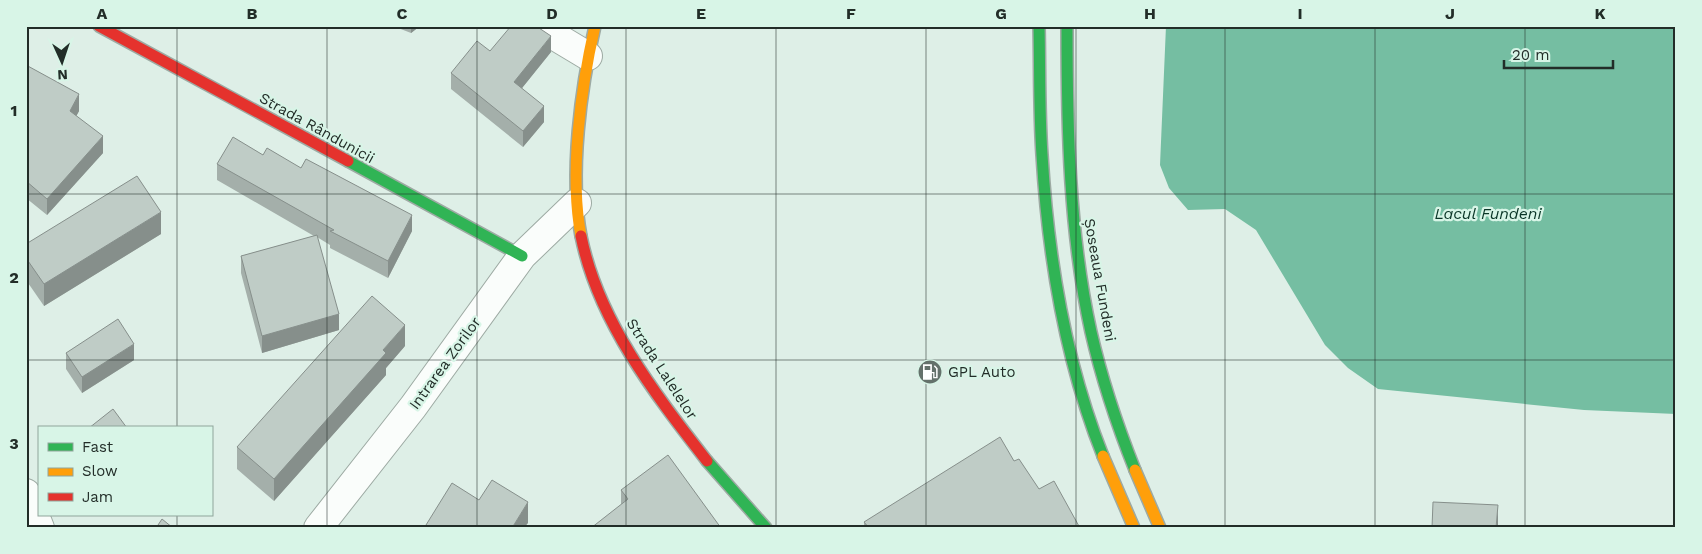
<svg xmlns="http://www.w3.org/2000/svg" width="1702" height="554" font-family="'Work Sans',sans-serif">
	<rect width="100%" height="100%" fill="#deefe7"/>
	<polygon fill="#75bea2" points="1166,26 1676,26 1676,414 1584,410 1378,389 1348,368 1325,345 1256,230 1225,209 1188,210 1169,188 1160,165"/>
	<g fill="none" stroke-linecap="round" stroke-linejoin="round">
		<defs>
			<g id="street">
				<polyline points="538,26 588,56"/>
				<polyline points="26,493 40,528"/>
				<polyline points="318,528 413,407 522,256 577,203"/>
			</g>
			<g id="fast">
				<path d="M1039,26C1040,69 1039,112 1042,155C1048,256 1065,361 1103,456"/>
				<path d="M1067,26C1067,128 1069,232 1091,332C1102,380 1117,425 1135,470"/>
				<polyline points="348,161 522,256"/>
				<polyline points="707,461 766,528"/>
			</g>
			<g id="slow">
				<path d="M581,236C569,174 581,87 595,26"/>
				<polyline points="1103,456 1134,528"/>
				<polyline points="1135,470 1160,528"/>
			</g>
			<g id="jam">
				<polyline points="99,26 348,161"/>
				<path d="M581,236C598,321 655,394 707,461"/>
			</g>
		</defs>
		<use href="#street" stroke="#9daaa3" stroke-width="30"/>
		<use href="#fast" stroke="#9daaa3" stroke-width="14"/>
		<use href="#slow" stroke="#9daaa3" stroke-width="14"/>
		<use href="#jam" stroke="#9daaa3" stroke-width="14"/>
		<use href="#street" stroke="#fafdfb" stroke-width="28"/>
		<use href="#fast" stroke="#30b455" stroke-width="11"/>
		<use href="#slow" stroke="#ff9f0a" stroke-width="11"/>
		<use href="#jam" stroke="#e5322d" stroke-width="11"/>
	</g>
	<g fill="#a4afaa">
		<polygon points="393,26 420,26 411,33"/>
		<polygon points="490,51 551,52 522,88 544,122 523,147 451,89 451,73"/>
		<polygon points="26,65 79,111 76,116 103,153 47,215 26,198"/>
		<polygon points="263,155 412,231 388,278 330,248 330,245 317,237 339,330 262,353 241,273 241,256 314,236 217,180 217,164"/>
		<polygon points="161,234 44,306 26,280 26,244"/>
		<polygon points="405,346 386,368 386,375 274,501 237,469 237,447"/>
		<polygon points="66,353 134,360 82,393 66,369"/>
		<polygon points="1039,489 1080,528 864,528 864,522"/>
		<polygon points="621,490 721,528 621,504"/>
	</g>
	<g fill="#868f8b">
		<polygon points="411,26 420,26 411,33"/>
		<polygon points="551,36 551,52 514,98 514,82"/>
		<polygon points="79,94 79,111 70,128 70,111"/>
		<polygon points="544,106 544,122 523,147 523,131"/>
		<polygon points="103,136 103,153 47,215 47,199"/>
		<polygon points="161,212 161,234 44,306 44,284"/>
		<polygon points="412,215 412,231 388,278 388,261"/>
		<polygon points="339,314 339,330 262,353 262,336"/>
		<polygon points="405,325 405,346 386,368 386,375 274,501 274,479 383,350"/>
		<polygon points="134,344 134,360 82,393 82,377"/>
		<polygon points="528,502 528,523 524,528 512,528"/>
		<polygon points="1498,505 1498,528 1496,528"/>
	</g>
	<g fill="#bfccc6" stroke="#868f8b">
		<polygon points="511,26 536,26 551,36 514,82 544,106 523,131 451,73 477,41 490,51"/>
		<polygon points="26,65 79,94 70,111 103,136 47,199 26,181"/>
		<polygon points="233,137 263,155 267,148 301,168 306,159 412,215 388,261 330,231 334,230 217,164"/>
		<polygon points="137,176 161,212 44,284 26,258 26,244"/>
		<polygon points="317,235 339,314 262,336 241,256"/>
		<polygon points="372,296 405,325 383,350 386,353 274,479 237,447"/>
		<polygon points="118,319 134,344 82,377 66,353"/>
		<polygon points="113,409 127,428 89,428"/>
		<polygon points="1000,437 1014,461 1019,459 1039,489 1054,481 1080,528 869,528 864,522"/>
		<polygon points="668,455 721,528 591,528 628,499 621,490"/>
		<polygon points="492,480 528,502 512,528 431,528 426,525 452,483 479,500"/>
		<polygon points="1433,502 1498,505 1496,528 1432,528"/>
		<polygon points="162,519 173,528 156,528"/>
	</g>
	<path fill="none" stroke="#222d28" stroke-width="1" stroke-opacity="0.55" d="M177,26V428M327,26V528M477,26V528M626,26V528M776,26V528M926,26V528M1076,26V528M1225,26V528M1375,26V528M1525,26V528M26,194H1676M26,360H1676M177,515V528"/>
	<defs>
		<symbol id="fuel-disc" viewBox="-11 -11 22 22"><circle r="9.5" fill="#64716b" stroke="#d8f5e7"/><path d="M-5.5-6h7V0h2V4h1.3V-2.5L3-4.5l.8-.8L6-3V5H2.5V1h-1V6h-7ZM-4.2-4.7v3.2H.2V-4.7Z" fill="#fff"/></symbol>
	</defs>
	<g fill-rule="evenodd">
		<use href="#fuel-disc" x="916" y="358" width="28" height="28"/>
	</g>
	<g text-anchor="middle" dominant-baseline="central" stroke-width="4.5" stroke-linejoin="round" paint-order="stroke">
		<g font-size="15" fill="#222d28" stroke="#d8f5e7">
			<text transform="translate(317 128) rotate(29)">Strada Rândunicii</text>
			<text transform="translate(1100 280) rotate(80)">Șoseaua Fundeni</text>
			<text transform="translate(445 363) rotate(-54)">Intrarea Zorilor</text>
			<text transform="translate(662 369) rotate(57)">Strada Lalelelor</text>
		</g>
		<g font-size="15" fill="#222d28" stroke="#d8f5e7" text-anchor="start">
			<text x="948" y="372">GPL Auto</text>
		</g>
		<g font-size="16" font-style="italic" fill="#0a3627" stroke="#d8f5e7">
			<text x="1488" y="213">Lacul Fundeni</text>
		</g>
	</g>
	<rect width="1702" height="554" fill="none" stroke="#d8f5e7" stroke-width="55"/>
	<rect x="38" y="426" width="175" height="90" fill="#d8f5e7" stroke="#8fa59b"/>
	<rect x="48" y="443" width="25" height="8" fill="#30b455" stroke="#8fa59b"/>
	<text x="82" y="452" font-size="15" fill="#222d28">Fast</text>
	<rect x="48" y="468" width="25" height="8" fill="#ff9f0a" stroke="#8fa59b"/>
	<text x="82" y="476" font-size="15" fill="#222d28">Slow</text>
	<rect x="48" y="493" width="25" height="8" fill="#e5322d" stroke="#8fa59b"/>
	<text x="82" y="502" font-size="15" fill="#222d28">Jam</text>
	<g transform="translate(62 62) rotate(177)" stroke="#d8f5e7" stroke-width="4" paint-order="stroke">
	<path d="M0-4L9 19L0 12L-9 19Z" fill="#222d28"/>
	<text y="-8" font-size="14" font-weight="bold" text-anchor="middle" fill="#222d28">N</text>
	</g>
	<path d="M1504 60v8h109v-8" fill="none" stroke="#222d28" stroke-width="2.5"/>
	<text x="1512" y="60" font-size="15" fill="#222d28" stroke="#d8f5e7" stroke-width="4" paint-order="stroke">20 m</text>
	<rect x="28" y="28" width="1646" height="498" fill="none" stroke="#222d28" stroke-width="2"/>
	<g font-size="16" text-anchor="middle" font-weight="bold" fill="#222d28">
		<text x="102" y="19">A</text>
		<text x="252" y="19">B</text>
		<text x="402" y="19">C</text>
		<text x="552" y="19">D</text>
		<text x="701" y="19">E</text>
		<text x="851" y="19">F</text>
		<text x="1001" y="19">G</text>
		<text x="1150" y="19">H</text>
		<text x="1300" y="19">I</text>
		<text x="1450" y="19">J</text>
		<text x="1600" y="19">K</text>
		<text x="14" y="116">1</text>
		<text x="14" y="283">2</text>
		<text x="14" y="449">3</text>
	</g>
</svg>
